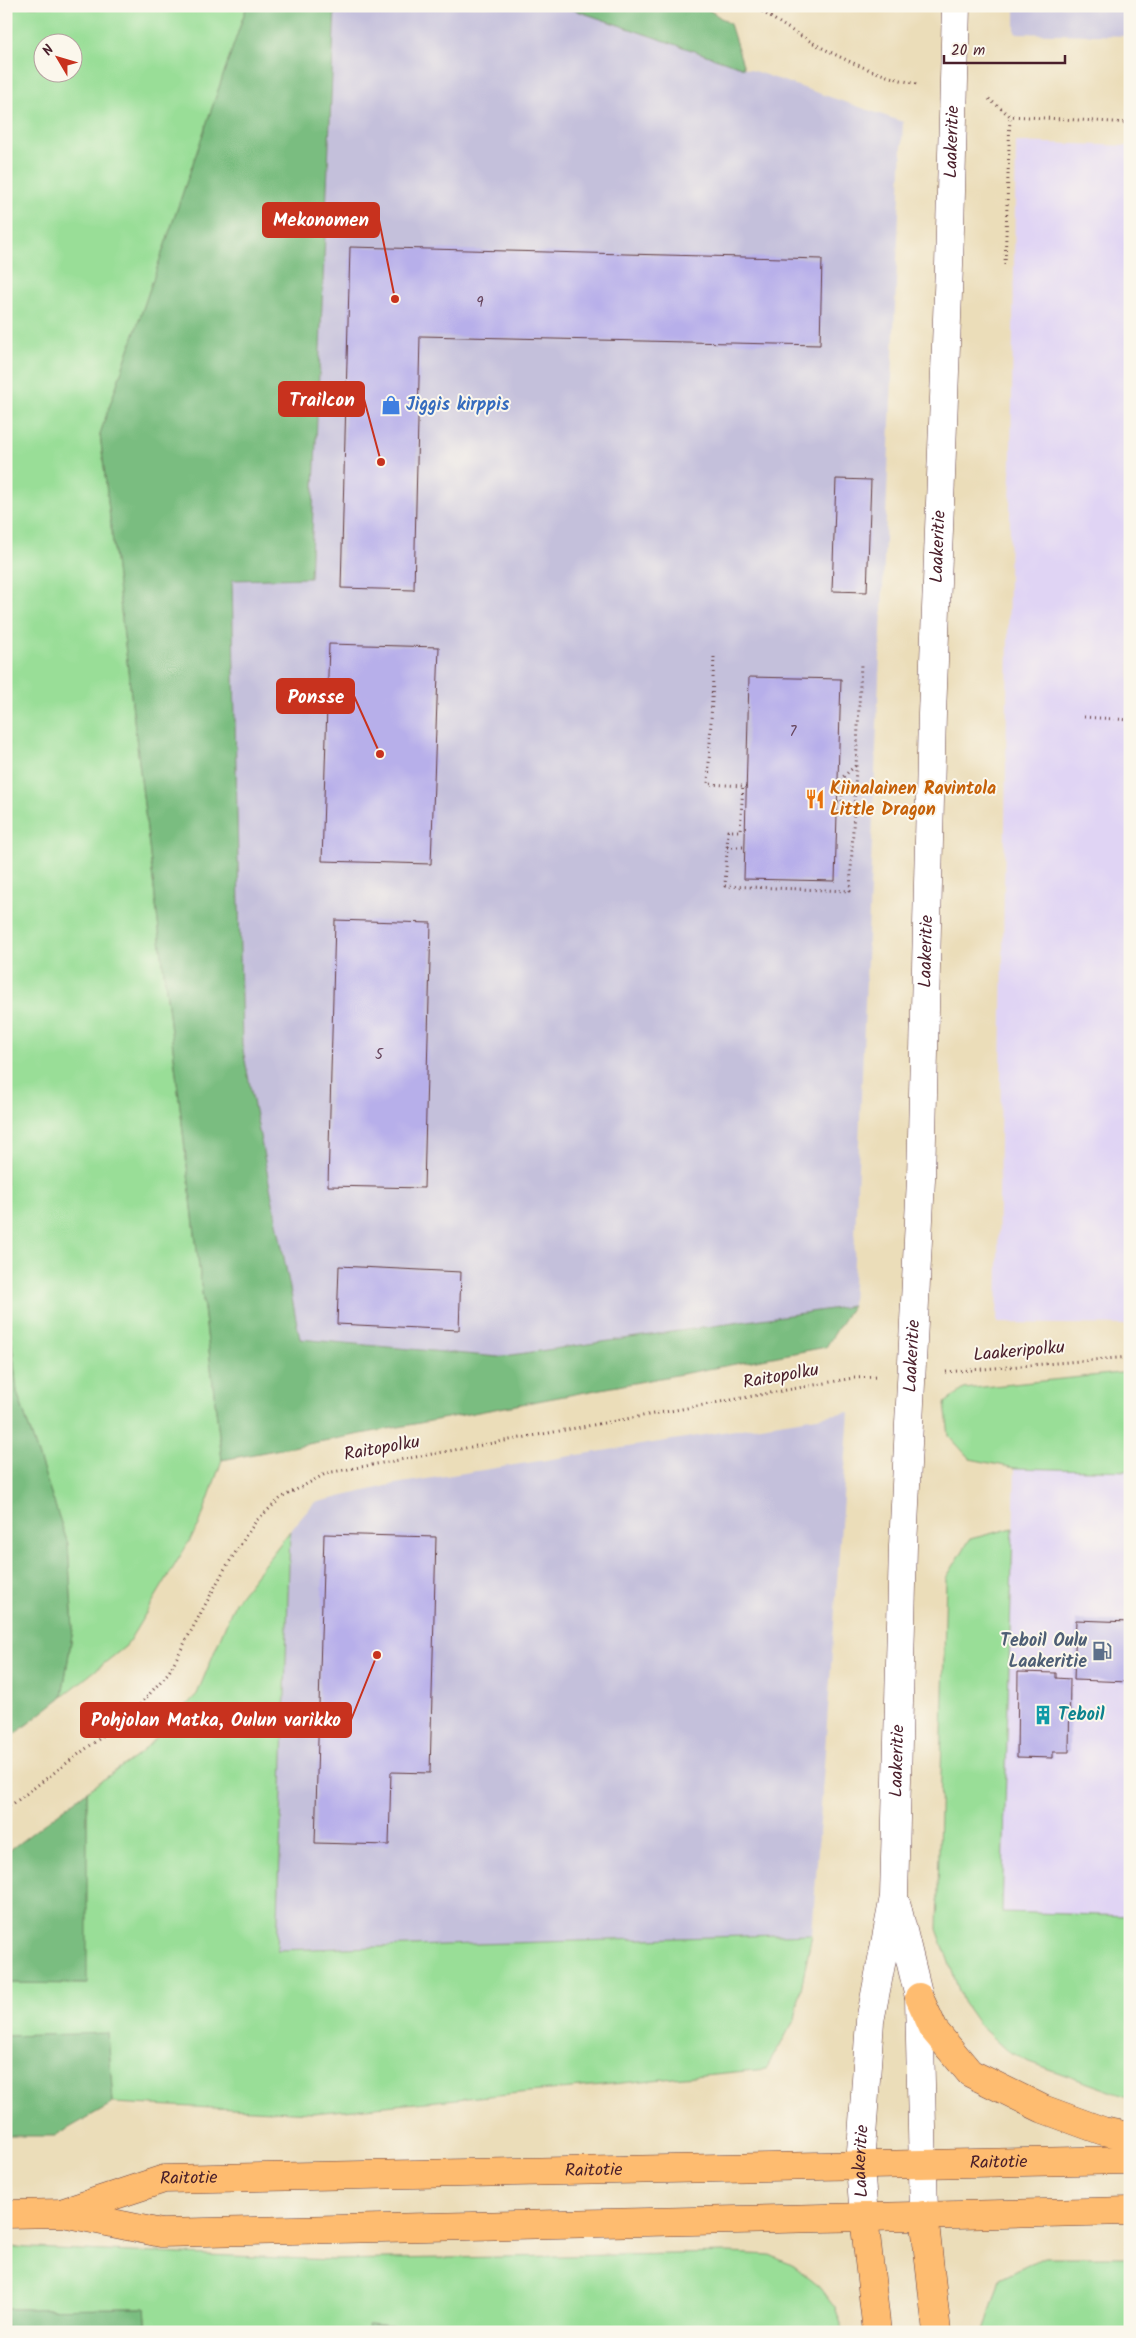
<svg xmlns="http://www.w3.org/2000/svg" width="1136" height="2338" font-family="Kalam,sans-serif">
	<rect width="100%" height="100%" fill="#fbf7ec"/>
	<filter id="ink" filterUnits="userSpaceOnUse"><feTurbulence type="fractalNoise" baseFrequency=".02" numOctaves="2"/><feDisplacementMap in="SourceGraphic" scale="10" xChannelSelector="R" yChannelSelector="G"/><feConvolveMatrix kernelMatrix="1 2 1 2 8 2 1 2 1" color-interpolation-filters="sRGB"/></filter>
	<filter id="wash" filterUnits="userSpaceOnUse"><feTurbulence type="fractalNoise" baseFrequency=".0096" numOctaves="4" result="noise"/><feDisplacementMap in="SourceGraphic" scale="20" xChannelSelector="R" yChannelSelector="G"/><feGaussianBlur stdDeviation="1.12" result="paint"/><feColorMatrix in="noise" values="0 0 0 0 0 0 0 0 0 0 0 0 0 0 0 0 0 1.4 0 .05"/><feComposite in="paint" operator="in"/></filter>
	<g filter="url(#wash)">
		<rect width="100%" height="100%" fill="#ebddb9"/>
		<g fill="#e0d4f4">
			<polygon points="1016,142 1130,146 1130,1325 997,1323"/>
			<polygon points="1015,1468 1130,1471 1130,1916 1002,1912"/>
		</g>
		<g fill="#c4c0db">
			<polygon points="335,6 563,6 903,122 852,1306 498,1357 300,1339 242,1045 232,580 310,578"/>
			<polygon points="1015,6 1130,6 1130,36 1015,33"/>
			<polygon points="849,1412 812,1934 277,1950 290,1531 314,1503 395,1484"/>
		</g>
		<g fill="#99de97" stroke="#727e61" fill-rule="evenodd">
			<path d="M6,6H247L100,434L222,1460L199,1525L126,1646L62,1697L73,1629L68,1544L17,1392L6,1289ZM42,42H72V72H42Z"/>
			<polygon points="1130,1372 1130,1471 1015,1468 970,1459 949,1436 945,1403 964,1389"/>
			<polygon points="1013,1528 1002,1912 1130,1916 1130,2098 1029,2062 1006,2050 979,2025 963,2002 937,1929 946,1578 970,1539"/>
			<polygon points="290,1531 277,1950 812,1934 795,2019 766,2069 313,2113 113,2103 108,2034 6,2036 6,1983 86,1984 87,1791 141,1753 197,1694 235,1602"/>
			<polygon points="6,2247 332,2260 729,2253 770,2255 794,2266 819,2286 835,2307 844,2332 452,2332 369,2325 369,2332 147,2332 145,2308 6,2309"/>
			<polygon points="1044,2257 1130,2257 1130,2332 984,2332 1000,2279"/>
		</g>
		<g fill="#7abd80" stroke="#626e56">
			<polygon points="247,6 335,6 310,578 232,580 242,1045 300,1339 498,1357 852,1306 826,1347 222,1460 100,434"/>
			<polygon points="563,6 703,6 730,24 744,68"/>
			<polygon points="6,1289 17,1392 68,1544 73,1629 62,1697 6,1741"/>
			<polygon points="87,1791 87,1984 6,1983 6,1853"/>
			<polygon points="108,2033 113,2103 55,2136 6,2136 6,2036"/>
			<polygon points="145,2308 147,2332 6,2332 6,2309"/>
			<polygon points="368,2325 452,2332 369,2332"/>
		</g>
		<g id="blocks">
			<g fill="#b7afea">
				<polygon points="350,247 822,259 820,345 420,336 414,590 341,588"/>
				<polygon points="836,479 871,480 867,592 832,591"/>
				<polygon points="329,644 439,647 431,864 322,861"/>
				<polygon points="749,677 841,679 835,881 744,879"/>
				<polygon points="335,920 431,923 424,1188 328,1186"/>
				<polygon points="339,1266 461,1272 459,1330 337,1324"/>
				<polygon points="324,1534 436,1537 430,1773 391,1772 389,1845 315,1843"/>
				<polygon points="1076,1620 1130,1622 1130,1682 1074,1680"/>
				<polygon points="1018,1672 1056,1673 1056,1678 1070,1679 1069,1752 1053,1752 1053,1758 1017,1757"/>
			</g>
		</g>
	</g>
	<g filter="url(#ink)">
		<use href="#blocks" fill-opacity="0" stroke="#623c40" stroke-width="1"/>
		<g fill="none" stroke-linecap="round" stroke-linejoin="round">
			<defs>
				<g id="minor">
					<polyline points="897,1906 919,1997 924,2215"/>
					<path id="s1" d="M864,2217L860,2166L870,2021L894,1897L903,1546L921,1179L932,714L949,266L956,6"/>
				</g>
				<g id="major">
					<polyline points="919,1997 934,2030 970,2073 1043,2109 1103,2131 1130,2136"/>
					<path id="s2" d="M64,2212L164,2179L1130,2160"/>
					<polyline points="6,2214 63,2213 161,2233 1130,2211"/>
				</g>
				<g id="highway">
					<polyline points="924,2215 937,2332"/>
					<polyline points="864,2217 877,2332"/>
				</g>
			</defs>
			<use href="#minor" stroke="#623c40" stroke-width="29"/>
			<use href="#major" stroke="#623c40" stroke-width="29"/>
			<use href="#highway" stroke="#623c40" stroke-width="29"/>
			<g stroke="#623c40" stroke-width="3" stroke-dasharray="1 4" stroke-linecap="butt">
				<path d="M754,6C802,39 861,73 918,84"/>
				<polyline points="989,99 1010,116 1130,123"/>
				<polyline points="1005,265 1010,116"/>
				<polyline points="714,657 708,784 743,786"/>
				<polyline points="1084,717 1130,720"/>
				<polyline points="746,786 743,786 740,831 728,831 725,886 850,891 861,664"/>
				<polyline points="838,802 842,802 842,778 856,765"/>
				<polyline points="727,847 744,847"/>
				<polyline points="946,1372 1130,1357"/>
				<polyline points="6,1809 132,1714 169,1672 224,1570 256,1521 281,1498 327,1473 853,1378 877,1377"/>
			</g>
			<use href="#minor" stroke="#fff" stroke-width="28"/>
			<use href="#major" stroke="#febc70" stroke-width="28"/>
			<use href="#highway" stroke="#febc70" stroke-width="28"/>
		</g>
	</g>
	<defs>
		<symbol id="shop-bare" viewBox="-9 -9 18 18"><path d="M-5-2.5h2.3a2.7 3.5 0 0 1 5.4 0H5L5.5 6h-11ZM-1.5-2.5h3a1.5 2.3 0 0 0-3 0Z" fill="#3f7fe0" stroke="#fbf7ec" stroke-width="2.5" paint-order="stroke"/></symbol>
		<symbol id="restaurant-bare" viewBox="-9 -9 18 18"><path d="M-5-6h1v4h1v-4h1v4h1v-4h1v5L-1.5 .5V6h-2V.5L-5-1ZM5-6V6H3V1.5H1.5Q1.5-4 5-6Z" fill="#e8710a" stroke="#fbf7ec" stroke-width="2.5" paint-order="stroke"/></symbol>
		<symbol id="fuel-bare" viewBox="-9 -9 18 18"><path d="M-5.5-6h7V0h2V4h1.3V-2.5L3-4.5l.8-.8L6-3V5H2.5V1h-1V6h-7ZM-4.2-4.7v3.2H.2V-4.7Z" fill="#5c6f8a" stroke="#fbf7ec" stroke-width="2.5" paint-order="stroke"/></symbol>
		<symbol id="building-bare" viewBox="-9 -9 18 18"><path d="M-4-6H4V6H1V3H-1V6H-4ZM-2.5-4.3h1.7v1.8h-1.7ZM.8-4.3h1.7v1.8H.8ZM-2.5-1h1.7V.8h-1.7ZM.8-1h1.7V.8H.8Z" fill="#0f9aa8" stroke="#fbf7ec" stroke-width="2.5" paint-order="stroke"/></symbol>
	</defs>
	<g fill-rule="evenodd">
		<use href="#shop-bare" x="377" y="391" width="28" height="28"/>
		<use href="#restaurant-bare" x="801" y="785" width="28" height="28"/>
		<use href="#fuel-bare" x="1088" y="1637" width="28" height="28"/>
		<use href="#building-bare" x="1029" y="1701" width="28" height="28"/>
	</g>
	<g text-anchor="middle" dominant-baseline="central" stroke-width="4" stroke-linejoin="round" paint-order="stroke">
		<g font-size="15" fill="#65435b">
			<text x="480" y="303">9</text>
			<text x="793" y="732">7</text>
			<text x="379" y="1055">5</text>
		</g>
		<g font-size="18" fill="#4a1f2b" stroke="#fbf7ec">
			<text stroke="none"><textPath href="#s1" startOffset="2079">Laakeritie</textPath></text>
			<text stroke="none"><textPath href="#s1" startOffset="1674">Laakeritie</textPath></text>
			<text stroke="none"><textPath href="#s1" startOffset="1269">Laakeritie</textPath></text>
			<text transform="translate(1019 1352) rotate(-5)">Laakeripolku</text>
			<text stroke="none"><textPath href="#s1" startOffset="864">Laakeritie</textPath></text>
			<text transform="translate(781 1377) rotate(-10)">Raitopolku</text>
			<text transform="translate(382 1449) rotate(-10)">Raitopolku</text>
			<text stroke="none"><textPath href="#s1" startOffset="459">Laakeritie</textPath></text>
			<text stroke="none"><textPath href="#s1" startOffset="56">Laakeritie</textPath></text>
			<text stroke="none"><textPath href="#s2" startOffset="940">Raitotie</textPath></text>
			<text stroke="none"><textPath href="#s2" startOffset="535">Raitotie</textPath></text>
			<text stroke="none"><textPath href="#s2" startOffset="130">Raitotie</textPath></text>
		</g>
		<g font-size="18" font-weight="bold" fill="#366cbe" stroke="#fbf7ec" text-anchor="start">
			<text x="406" y="405">Jiggis kirppis</text>
		</g>
		<g font-size="18" font-weight="bold" fill="#c56008" stroke="#fbf7ec" text-anchor="start">
			<text x="830" y="789">Kiinalainen Ravintola<tspan x="830" dy="21">Little Dragon</tspan></text>
		</g>
		<g font-size="18" font-weight="bold" fill="#4e5e75" stroke="#fbf7ec" text-anchor="end">
			<text x="1087" y="1641">Teboil Oulu<tspan x="1087" dy="21">Laakeritie</tspan></text>
		</g>
		<g font-size="18" font-weight="bold" fill="#0d838f" stroke="#fbf7ec" text-anchor="start">
			<text x="1058" y="1715">Teboil</text>
		</g>
	</g>
	<path fill="none" stroke="#c8321e" stroke-width="2" d="M395 299L379 220M381 462L364 399M380 754L354 696M377 1655L351 1720"/>
	<g fill="#c8321e" stroke="#fbf7ec" stroke-width="2">
		<circle cx="395" cy="299" r="5"/>
		<circle cx="381" cy="462" r="5"/>
		<circle cx="380" cy="754" r="5"/>
		<circle cx="377" cy="1655" r="5"/>
	</g>
	<g fill="#c8321e" stroke="#c8321e" stroke-width="2">
		<rect x="263" y="203" width="116" height="34" rx="5"/>
		<rect x="279" y="382" width="85" height="34" rx="5"/>
		<rect x="277" y="679" width="77" height="34" rx="5"/>
		<rect x="81" y="1703" width="270" height="34" rx="5"/>
	</g>
	<g font-size="19" text-anchor="middle" font-weight="bold" fill="#fff">
		<text x="321" y="226">Mekonomen</text>
		<text x="322" y="406">Trailcon</text>
		<text x="316" y="703">Ponsse</text>
		<text x="216" y="1726">Pohjolan Matka, Oulun varikko</text>
	</g>
	<rect width="1136" height="2338" fill="none" stroke="#fbf7ec" stroke-width="25"/>
	<g transform="translate(58 58) rotate(308)"><circle r="24" fill="#fbf7ec" stroke="#b4a19f"/>
	<path d="M0-4L9 19L0 12L-9 19Z" fill="#c8321e"/>
	<text y="-8" font-size="14" font-weight="bold" text-anchor="middle" fill="#4a1f2b">N</text>
	</g>
	<path d="M944 55v8h121v-8" fill="none" stroke="#4a1f2b" stroke-width="2.5"/>
	<text x="951" y="55" font-size="15" fill="#4a1f2b" stroke="#fbf7ec" stroke-width="4" paint-order="stroke">20 m</text>
</svg>
